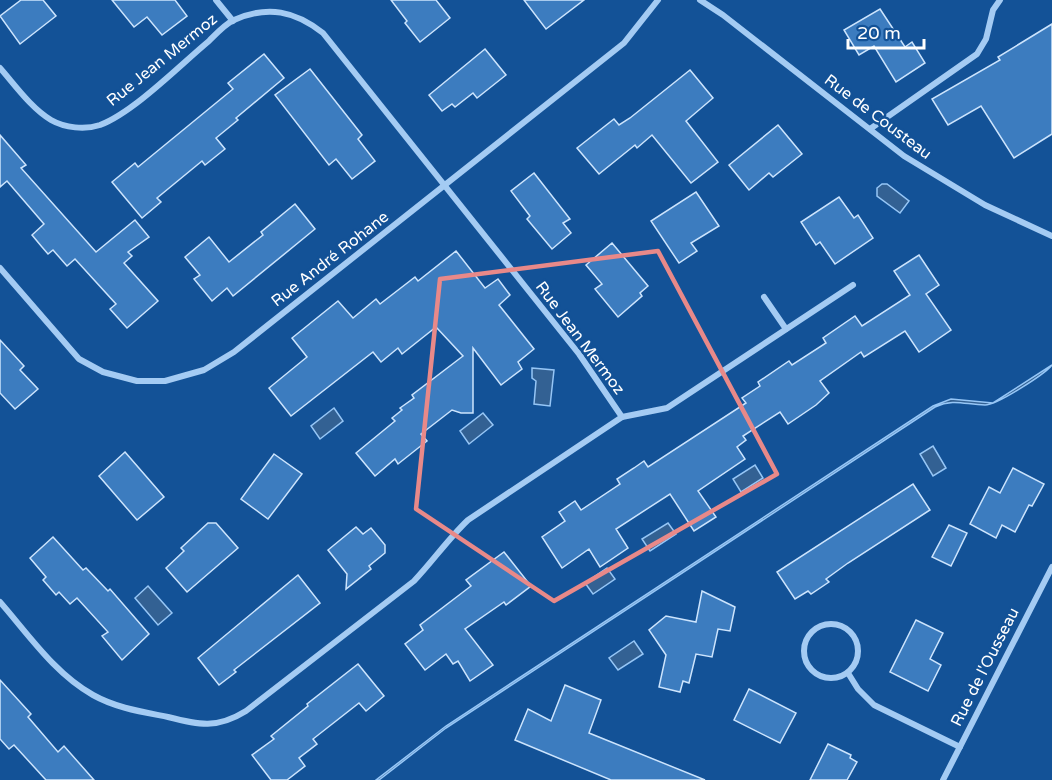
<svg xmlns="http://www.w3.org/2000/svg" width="1052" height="780" font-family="'Varela Round',sans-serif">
	<rect width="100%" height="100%" fill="#135297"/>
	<g fill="#336193" stroke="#96c6f6" stroke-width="1.5">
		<polygon points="882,184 887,184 909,201 900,213 877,196 877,188"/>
		<path d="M1052,365C1045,374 997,405 985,405C966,405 954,398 935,407L446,728L379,780H376L446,726L933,406L951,399L993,403Z"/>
		<polygon points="532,368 554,370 550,406 534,404 536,381 532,378"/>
		<polygon points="334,408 343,421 320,439 311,426"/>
		<polygon points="483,413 493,425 469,444 460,431"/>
		<polygon points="933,446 946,468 933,476 920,454"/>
		<polygon points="755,465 763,478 741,492 733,479"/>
		<polygon points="668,523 676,534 650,551 642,539"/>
		<polygon points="607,568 615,579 593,594 585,583"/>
		<polygon points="148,586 172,613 158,625 135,598"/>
		<polygon points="634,641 643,654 618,670 609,658"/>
	</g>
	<g fill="#3c7cbf" stroke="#cce4fd" stroke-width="1.5">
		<polygon points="21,0 43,0 56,16 20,44 0,16"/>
		<polygon points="112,0 175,0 187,16 162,35 147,17 134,27"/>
		<polygon points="391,0 436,0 450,18 420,42 405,23 407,21"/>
		<polygon points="524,0 584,0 546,29"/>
		<polygon points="880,9 905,47 912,42 925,63 896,82 874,46 859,55 844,30"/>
		<polygon points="1052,24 1052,134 1014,158 981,106 948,125 932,99 1000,60 998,57"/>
		<polygon points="485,49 506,75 477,98 473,93 455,107 452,104 442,111 429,95"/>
		<polygon points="264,54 284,78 236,118 238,120 216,138 225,149 205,165 202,161 157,198 161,202 142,218 112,182 135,163 138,167 233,89 228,83"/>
		<polygon points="310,69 362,135 358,139 375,161 352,179 336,159 329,165 275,95"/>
		<polygon points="690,70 713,98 686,121 718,162 691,183 652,135 637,148 635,145 599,174 577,148 614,119 619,125 630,118"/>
		<polygon points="778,125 802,154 773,177 769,173 749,190 729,165"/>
		<polygon points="0,135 26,165 21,168 96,252 135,220 149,237 128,252 132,256 124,263 158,301 127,328 110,309 116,304 75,259 67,266 53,250 48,254 42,247 32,235 44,224 7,181 0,187"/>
		<polygon points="534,173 570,219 563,223 571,233 552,249 527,219 530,216 511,191"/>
		<polygon points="696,192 719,226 691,243 697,251 679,263 651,221"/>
		<polygon points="839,197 854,218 858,215 873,238 835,264 820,242 816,245 801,222"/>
		<polygon points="295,204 315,229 233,296 227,288 212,301 194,279 200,275 185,257 209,237 229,262 263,235 261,232"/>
		<polygon points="612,243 648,286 640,293 642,296 618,317 595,289 602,284 586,265"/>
		<polygon points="456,251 485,288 498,279 510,295 499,305 534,349 518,362 522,369 501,385 473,348 473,413 461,413 452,410 421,434 427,441 398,464 395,459 375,476 356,453 395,421 392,418 402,410 400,408 414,398 412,395 463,356 436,327 402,354 398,348 381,362 373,352 291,416 269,388 307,357 292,338 338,301 353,318 376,299 380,304 415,277 418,281"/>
		<polygon points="919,255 939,285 926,294 951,330 919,352 905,331 864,357 861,352 820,381 829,393 816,405 788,424 780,412 743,436 746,440 737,447 745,459 698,491 716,517 694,531 670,494 616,529 628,548 600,567 589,549 562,568 542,537 565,521 559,512 575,501 581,510 620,484 617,479 634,468 644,461 648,467 746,403 742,398 760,386 758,382 789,361 792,365 826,343 823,338 855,316 862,326 910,295 894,271"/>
		<polygon points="0,340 24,366 20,370 38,389 15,409 0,393"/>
		<polygon points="125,452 164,497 137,520 99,476"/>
		<polygon points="274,454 302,474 268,519 241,499"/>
		<polygon points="1013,468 1044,484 1032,506 1029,505 1015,532 1002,525 996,538 970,524 989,487 1000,493"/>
		<polygon points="913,484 930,510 848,563 826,579 829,582 811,594 808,591 795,599 777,572"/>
		<polygon points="208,523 216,523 238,548 187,592 166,568 184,551 181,548"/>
		<polygon points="949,525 967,533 951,566 932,557"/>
		<polygon points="356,527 363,534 371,528 385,545 385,553 369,566 371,569 346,589 347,574 328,550"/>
		<polygon points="53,537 83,570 86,568 108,591 110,589 149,634 122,660 102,636 108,632 77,598 70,604 59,592 56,595 43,580 46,577 30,558"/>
		<polygon points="504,552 531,586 506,605 504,602 465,629 493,665 470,681 458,661 453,664 446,654 425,670 405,644 423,630 420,625 471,586 466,580"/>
		<polygon points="298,575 320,603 234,670 236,672 219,685 198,658"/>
		<polygon points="702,591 735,607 730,631 718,629 712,657 696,654 689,683 683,681 680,692 659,687 666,655 649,630 666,616 696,622"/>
		<polygon points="916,620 943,633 930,659 941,665 928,691 890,672"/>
		<polygon points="358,664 384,696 366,711 359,703 313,739 317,744 299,758 305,766 287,780 271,780 252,755 274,739 271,736 308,706 307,704"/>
		<polygon points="0,680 31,714 28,717 58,752 64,746 94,780 46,780 14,745 9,749 0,739"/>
		<polygon points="565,685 601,700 589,733 705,780 611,780 515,740 528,709 551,721"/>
		<polygon points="749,689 796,713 780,743 734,720"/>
		<polygon points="828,744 851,755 850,758 857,762 847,780 810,780"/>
	</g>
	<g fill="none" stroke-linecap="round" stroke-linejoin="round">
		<g stroke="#a4cbf3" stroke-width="6">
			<polyline points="216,0 233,21"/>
			<polyline points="700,0 723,15 904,156 985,205 1052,236"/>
			<path d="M0,68C15,85 31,108 51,120C65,128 85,130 100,125C134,112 180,65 209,41C216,34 225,24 234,20C268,5 295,11 323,33L579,354L622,417"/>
			<polyline points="870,129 977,54 986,39 993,10 1000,0"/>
			<polyline points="0,268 79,359 103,372 137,381 165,381 204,370 234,352 624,43 658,0"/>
			<polyline points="764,297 786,329"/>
			<path d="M0,602C28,634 55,674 93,695C116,708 143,712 168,717C199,725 217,729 246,711L414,581C433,561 448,539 468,520L622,417L667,408L853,285"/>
			<circle cx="831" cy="651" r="27"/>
			<polyline points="848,673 858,689 874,705 960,747"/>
			<polyline points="943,780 1052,567"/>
		</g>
	</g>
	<path fill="none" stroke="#e88989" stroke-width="4.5" stroke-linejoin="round" d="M658,251L777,474L554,601L416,509L440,279Z"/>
	<g text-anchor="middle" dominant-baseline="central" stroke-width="5" stroke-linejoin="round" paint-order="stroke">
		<g font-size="16" fill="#fff" stroke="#135297">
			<text transform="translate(162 60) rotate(-39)">Rue Jean Mermoz</text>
			<text transform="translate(878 117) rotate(37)">Rue de Cousteau</text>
			<text transform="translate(330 259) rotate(-38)">Rue André Rohane</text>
			<text transform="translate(580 338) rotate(53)">Rue Jean Mermoz</text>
			<text transform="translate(985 667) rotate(-63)">Rue de l'Ousseau</text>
		</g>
	</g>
	<path d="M848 39v9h76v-9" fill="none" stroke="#ffffff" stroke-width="3"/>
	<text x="857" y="39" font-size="18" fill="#ffffff" stroke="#135297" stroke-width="4.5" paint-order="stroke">20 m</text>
</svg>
